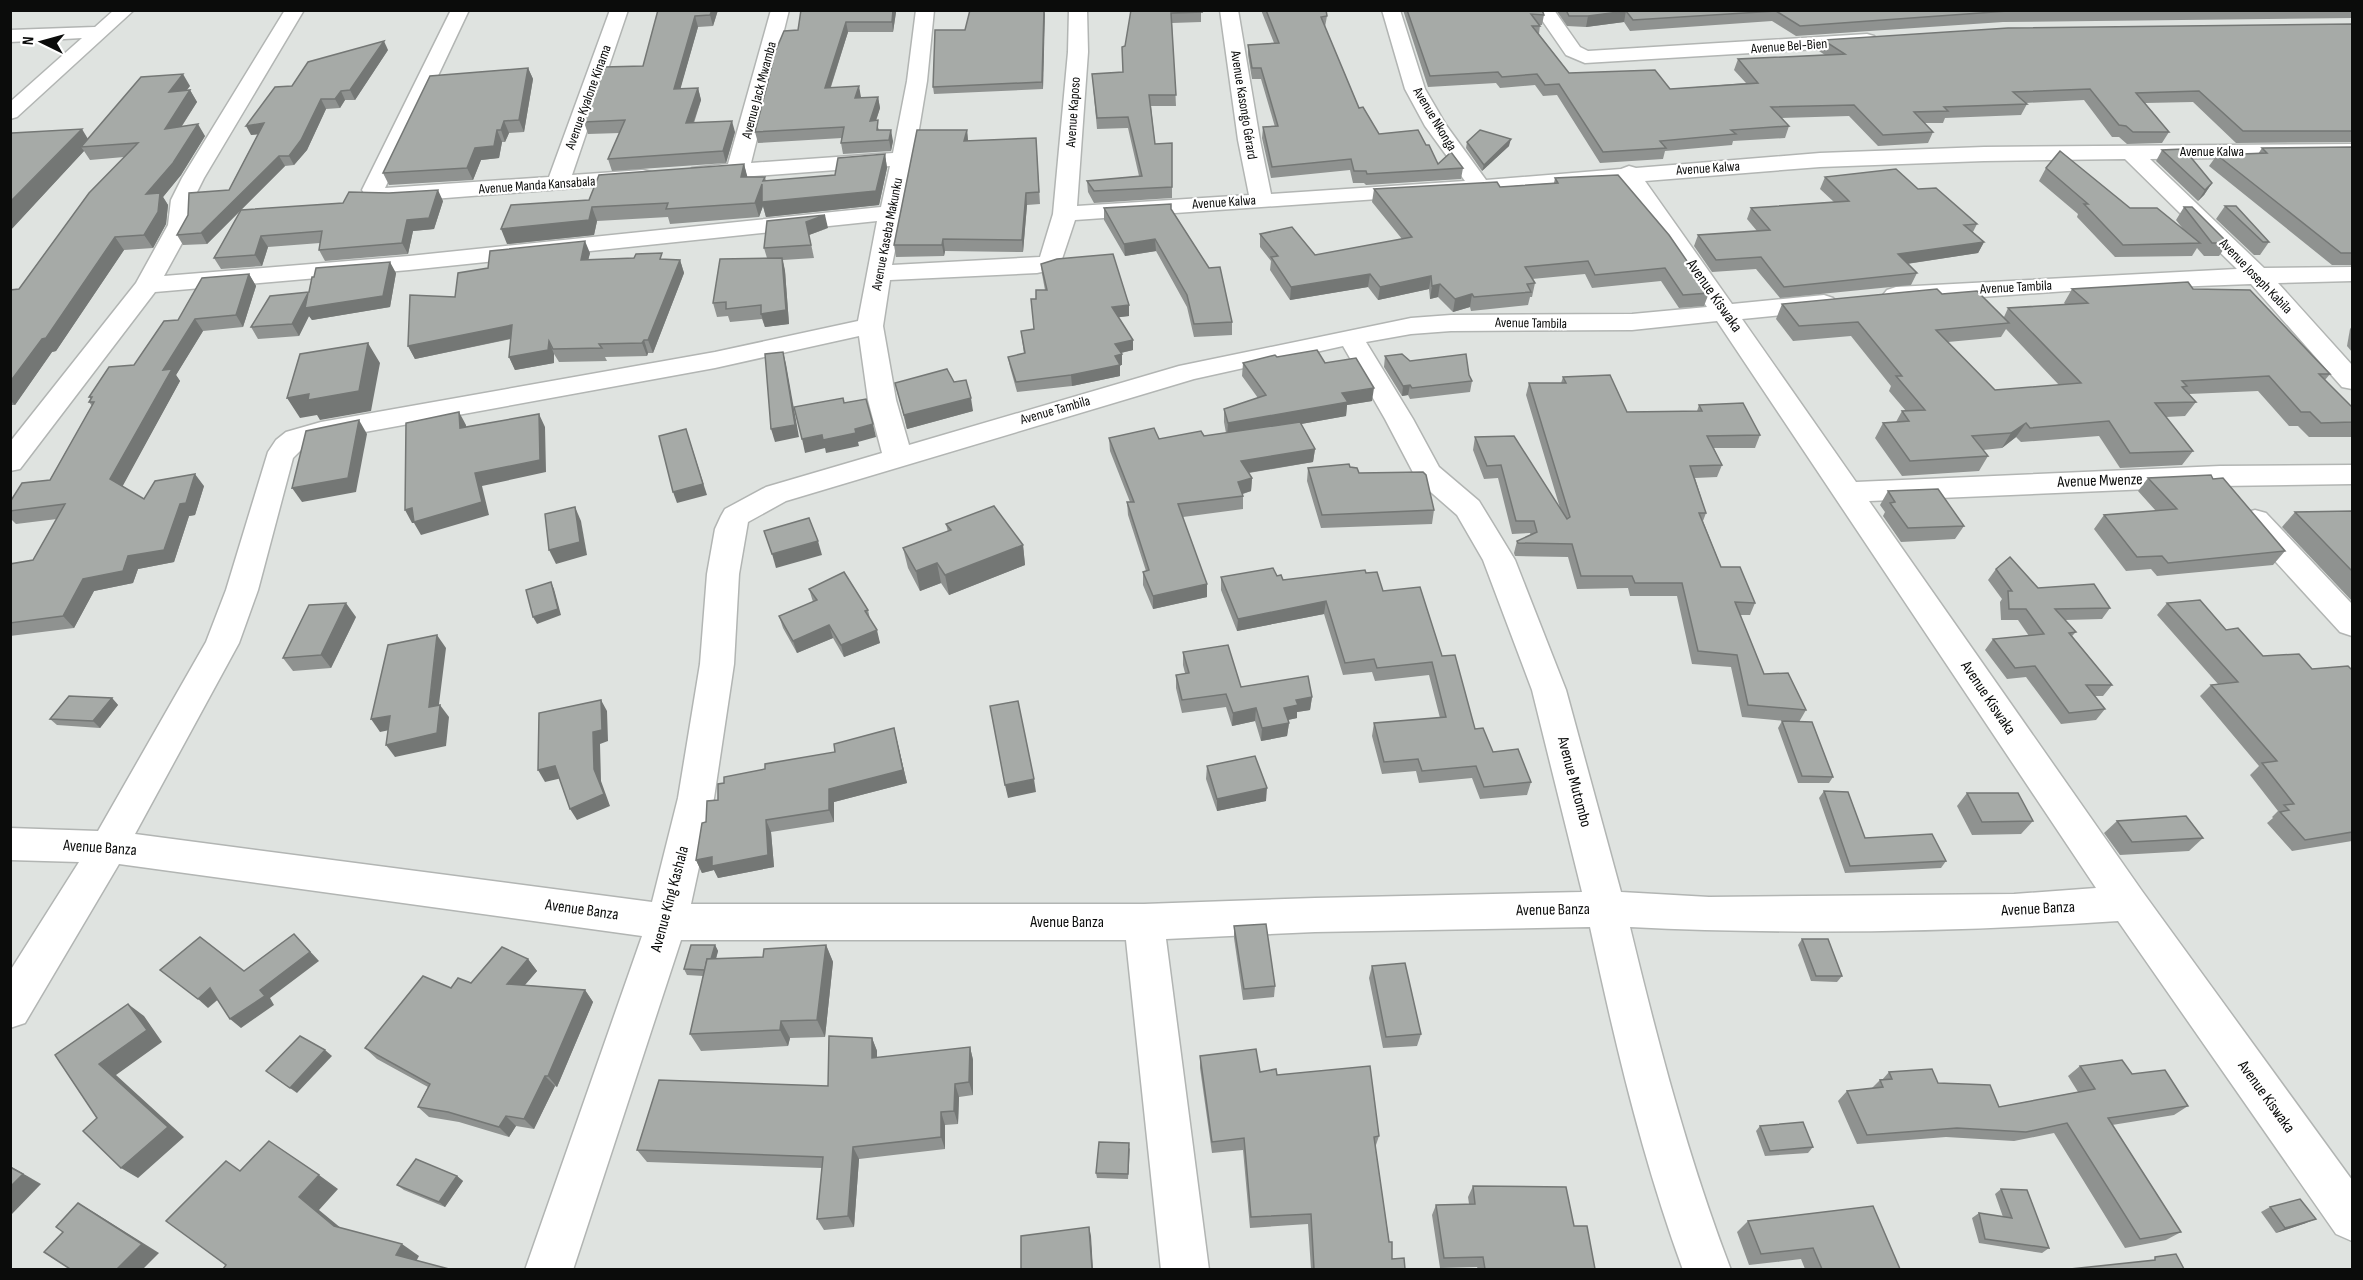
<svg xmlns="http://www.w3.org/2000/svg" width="2363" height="1280" font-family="'Sofia Sans Condensed',sans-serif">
	<rect width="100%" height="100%" fill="#dfe3e0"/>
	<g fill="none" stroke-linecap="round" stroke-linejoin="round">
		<defs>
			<g id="minor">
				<polygon points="114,10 134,10 17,117 10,119 10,102 82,38 10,42 10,30 95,27"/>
				<path d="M285,10H304L204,178L193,200L192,225L164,276L409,256L881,207L890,166L700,180L692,178L689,173L692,168L728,164L771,10H789L751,163L893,153L907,81L916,10H934L927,81L914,159L892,265L1040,257L1053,214L1068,52L1069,10H1087L1088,52L1077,206L1249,195L1238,140L1220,10H1238L1260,140L1271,194L1465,181L1425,126L1405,89L1382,10H1400L1425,89L1446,125L1486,180L1621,169L1629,166L1636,168L1820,153L1984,147L2352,144V156L2150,159L2264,268L2352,267V281L2278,283L2352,365V389L2342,387L2251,284L2067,291L1896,303L1887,300L1883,295L1887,290L1896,287L2237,269L2125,159L1984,161L1820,167L1645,181L1732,304L1824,295L1833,298L1837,303L1833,308L1824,311L1742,319L1856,482L2220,466L2352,465V484L2220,486L1869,501L2142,891L2352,1180V1241L2336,1234L2118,921C1957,932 1791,935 1630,927C1658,1043 1688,1158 1731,1270H1683C1642,1158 1615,1043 1590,927L1315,932L1166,939L1209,1270H1161L1126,940H681L573,1270H525L642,936L119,864L25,1023L10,1028V971L79,862L10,860V828L98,831L206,642L226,590L268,452L276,440L286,432L321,422L715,352L858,321L877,221L409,270L155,292L20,469L10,471V442L136,283L168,225L171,200L182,178ZM1624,182L1707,307L1632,314L1451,315L1411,318L1179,366L909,445L896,400L883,326L890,280L1037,273L1055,269L1060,265L1075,220ZM1717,321L2096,888L2014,894L1709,897L1621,892L1566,690L1515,560L1479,501L1439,467L1413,419L1366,342L1411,334L1451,331L1632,330ZM859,336L868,400L882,453L766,487L725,509L721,516L715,529L707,574L700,664L678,798L652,902L135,834L239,643L258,590L293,458L306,445L321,440L715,368ZM1343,346L1385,419L1417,480L1457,515L1483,560L1532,690L1582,892L1315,898L1144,904H691L714,798L734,664L739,574L748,522L786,501L1194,379Z"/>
				<polygon points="451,10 469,10 385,188 549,177 610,10 628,10 572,175 643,170 651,172 654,177 651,182 394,202 368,199 362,190"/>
				<polygon points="1535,10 1554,10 1580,47 1588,51 1867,34 1874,36 1877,40 1874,44 1867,46 1585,63 1566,55"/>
				<polygon points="2255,510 2266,513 2352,604 2352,636 2340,632 2244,527 2240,520 2244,513"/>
			</g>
		</defs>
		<use href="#minor" stroke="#b2b5b3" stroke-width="3"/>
		<use href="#minor" fill="#fff" fill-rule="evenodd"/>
	</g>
	<g fill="#8f9290" fill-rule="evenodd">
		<polygon points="658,10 718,10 713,26 698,27 680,89 698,88 701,100 694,123 735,132 726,163 612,171 608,159 620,133 588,134 584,122 643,66"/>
		<polygon points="1044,10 1043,89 934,94 933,87 965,30"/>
		<polygon points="1131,10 1201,10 1201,22 1172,23 1176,106 1151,106 1155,144 1172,143 1172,198 1094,203 1088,192 1087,181 1139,176 1128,128 1097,129 1092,74 1123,72"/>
		<polygon points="1261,10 1326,10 1327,16 1325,27 1359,108 1379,134 1426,145 1438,164 1463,168 1461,179 1366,185 1364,183 1353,183 1350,170 1271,178 1262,138 1263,127 1275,127 1261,79 1252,79 1248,55 1248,45 1274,43"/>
		<polygon points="1403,10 1542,10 1544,15 1542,25 1540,25 1539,34 1569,73 1670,89 1746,83 1734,70 1738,59 1825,55 1819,51 1823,40 2352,24 2352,142 2236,143 2193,102 2145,103 2169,132 2162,143 2127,144 2119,137 2112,137 2084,100 2026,103 2027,104 2021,115 1945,118 1943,123 1924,123 1933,132 1928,143 1878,146 1849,116 1781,118 1789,126 1785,138 1733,141 1732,145 1665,151 1663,159 1600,163 1557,95 1543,96 1535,85 1500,88 1496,83 1428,87"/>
		<polygon points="1556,10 2352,10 2352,18 2003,22 1796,36 1772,21 1630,31 1624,22 1586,27 1567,26"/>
		<polygon points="896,12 893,32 848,32 831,87 861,98 878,97 880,108 876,121 879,130 893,141 891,151 843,154 841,143 842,138 758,143 755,132 798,30"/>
		<polygon points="388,50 355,100 345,100 340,108 326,109 307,150 294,165 285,166 207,244 183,245 177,235 229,190 258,134 251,135 292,86"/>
		<polygon points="528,68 533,79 524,132 509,133 505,142 502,142 499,158 481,160 473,180 389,185 383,173"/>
		<polygon points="190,86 186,90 190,90 197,102 182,126 205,136 181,175 163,197 168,205 166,224 153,248 124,250 56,351 52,352 15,405 10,405 10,290 19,289 124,157 90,160 84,151 12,228 88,139"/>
		<polygon points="967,130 968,141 1036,138 1040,204 1027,205 1023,252 945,251 944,256 896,257 894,245"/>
		<polygon points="1467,142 1509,146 1482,171 1466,148"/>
		<polygon points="2352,147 2352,265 2332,265 2209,166 2217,155 2258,154 2262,148"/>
		<polygon points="2162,150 2212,183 2204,195 2198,201 2156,161"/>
		<polygon points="885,154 887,168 879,205 766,217 763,206 759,217 670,224 668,217 597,221 594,235 507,244 589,200 744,164 747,177 765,177 766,181 835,175"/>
		<polygon points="2046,168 2130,208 2184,230 2176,220 2184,207 2228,243 2219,256 2204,256 2197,248 2192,256 2115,257 2077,217 2078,214 2039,181"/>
		<polygon points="1825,177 1918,189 1977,224 1973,232 1984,242 1978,253 1907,264 1917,273 1911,285 1780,298 1756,269 1712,272 1694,246 1698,235 1757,231 1747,219 1751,208 1834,202 1820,189"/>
		<polygon points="1555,178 1709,293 1704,306 1679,308 1661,281 1592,288 1585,274 1532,279 1535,283 1532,297 1530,297 1528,305 1471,311 1470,307 1453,312 1438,297 1430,299 1429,289 1378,300 1368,287 1290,300 1270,270 1271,261 1260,247 1260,234 1315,255 1402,239 1372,202 1374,189 1500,187 1554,183"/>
		<polygon points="443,201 434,229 413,231 408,254 325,261 319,250 320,243 268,247 262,266 221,269 214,258 241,210"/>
		<polygon points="2225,206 2269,242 2260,255 2254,255 2216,219"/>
		<polygon points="1104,208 1171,209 1232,322 1232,335 1194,337 1187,307 1156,251 1125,256 1104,220"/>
		<polygon points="828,228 809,235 814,258 783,260 785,271 789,324 765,327 762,319 730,322 728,316 717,317 713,303 767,258 764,248"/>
		<polygon points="590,253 588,260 664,259 680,260 684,273 653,353 648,353 647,356 605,357 607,361 559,362 554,354 554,363 515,370 509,357 511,339 415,359 408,346 455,297"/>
		<polygon points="1041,264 1129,316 1118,317 1133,340 1133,350 1121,353 1122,365 1120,365 1120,376 1072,386 1017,392 1010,367 1008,357 1024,354 1021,331 1034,329 1036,299 1045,290 1042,274"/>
		<polygon points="396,273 390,307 312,320 309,316 299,336 258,339 251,327 309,292"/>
		<polygon points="249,274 256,286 243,327 203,331 176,375 180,381 122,486 144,499 204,486 195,515 189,516 174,562 138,569 133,583 94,591 74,628 10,636 10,564 33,560 57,519 16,524 10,518 10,502 50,480 92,406 89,402 91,399 89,397 134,365"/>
		<path d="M2072,289H2193L2330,374L2325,380L2352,407V437H2309L2298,426H2289L2258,391L2189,394L2196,402L2185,416L2166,417L2193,451L2182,465L2120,468L2099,436L2021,442L2016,437L2002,448L1983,450L1988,456L1979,471L1902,476L1875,438L1883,423L1896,422L1902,411H1906L1889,391L1891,386L1851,336L1793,341L1776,319L1782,304L1942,294L2004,317L2008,308L2066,305L2064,303ZM2006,329L2059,385L1995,390L1948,342L2001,337Z"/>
		<polygon points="2352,326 2352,352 2347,346 2350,329"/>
		<polygon points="1385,356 1469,375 1472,381 1470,392 1410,399 1408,395 1402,396 1384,367"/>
		<polygon points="1277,357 1325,363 1372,401 1347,405 1346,416 1301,424 1315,449 1313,462 1249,473 1252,478 1251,491 1243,494 1243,509 1183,517 1207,597 1153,609 1143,585 1143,572 1146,571 1128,515 1127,502 1130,502 1110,451 1109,438 1159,439 1204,436 1226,433 1224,422 1224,409 1258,398 1242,376 1243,363"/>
		<polygon points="1563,377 1627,412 1697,411 1699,405 1760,435 1755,448 1714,448 1722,465 1717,477 1695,478 1706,513 1703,521 1721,567 1755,603 1750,615 1740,615 1764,674 1806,710 1799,722 1833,777 1829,783 1798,783 1778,728 1782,721 1785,721 1742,717 1731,667 1692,664 1677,596 1630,596 1628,588 1577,589 1568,557 1515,556 1514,553 1517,541 1531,535 1530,533 1512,534 1498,478 1484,479 1473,450 1475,437 1560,508 1526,395 1529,383 1561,383"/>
		<polygon points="954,382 973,411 907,429 895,383"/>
		<polygon points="1350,467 1359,473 1434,510 1432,524 1321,528 1307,481 1308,468"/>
		<polygon points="2148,478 2285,551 2273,565 2157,576 2151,569 2126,571 2094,529 2104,515 2156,511 2138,491"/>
		<polygon points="1888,491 1964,526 1955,539 1901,542 1883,516 1885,512 1880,505"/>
		<polygon points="2352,511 2352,601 2282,527 2295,512"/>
		<polygon points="946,524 1023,545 1025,565 949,595 941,583 920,591 908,568 903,548 948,532"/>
		<polygon points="1996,569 2038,588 2110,608 2102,619 2065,620 2076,632 2072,636 2112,685 2103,696 2095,696 2105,709 2096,720 2061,724 2026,677 2007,679 1985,650 1993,639 2029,636 2018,620 2001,620 2000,602 2002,599 1988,580"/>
		<polygon points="1366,573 1442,656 1475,729 1493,752 1531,782 1527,795 1480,799 1472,778 1419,783 1416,771 1382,774 1372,736 1374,723 1440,718 1429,675 1375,681 1372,672 1343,675 1324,614 1237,631 1221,590 1221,577 1277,576 1283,580"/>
		<polygon points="809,589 868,610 870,619 880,643 844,657 833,638 797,653 783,628 779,616 813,602"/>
		<polygon points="2167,603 2226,630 2263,656 2312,669 2352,670 2352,841 2292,851 2267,823 2273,818 2272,817 2278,811 2250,775 2259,766 2200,696 2211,685 2218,684 2157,615"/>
		<polygon points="356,617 331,668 293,671 283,658"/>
		<polygon points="1183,652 1241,687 1312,697 1310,710 1297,712 1297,718 1288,720 1289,723 1287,736 1261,741 1255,721 1232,726 1226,707 1182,713 1176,688 1176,675 1185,673 1183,665"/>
		<polygon points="112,698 118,705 100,728 57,725 50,719"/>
		<polygon points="894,728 907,783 834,802 834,822 771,832 774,867 718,878 714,870 702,873 696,860 706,822 718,800 724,783 765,769 835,752"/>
		<polygon points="1207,766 1266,801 1217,811 1206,779"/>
		<polygon points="1824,791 1865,838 1946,861 1941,868 1845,873 1819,798"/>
		<polygon points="1967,793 2033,821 2021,834 1972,835 1957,806"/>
		<polygon points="2117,821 2203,838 2189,851 2120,855 2104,833"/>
		<polygon points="1234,926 1275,986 1274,997 1243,1000 1234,938"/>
		<polygon points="1802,939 1842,976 1837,982 1811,981 1798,945"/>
		<polygon points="715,945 718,951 716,959 763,957 826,945 833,962 825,1037 790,1038 788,1046 701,1051 690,1034 703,976 687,975 684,969"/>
		<polygon points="528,959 537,971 525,985 585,990 593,1002 557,1087 555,1086 534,1129 516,1126 509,1137 459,1122 429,1117 418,1107 428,1087 377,1059 365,1048 451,988 471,983"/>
		<polygon points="1372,966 1421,1034 1417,1046 1383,1048 1369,978"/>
		<polygon points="872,1038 877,1051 877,1058 970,1047 973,1060 973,1095 959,1097 958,1124 945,1125 945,1149 859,1159 854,1227 824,1230 817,1219 822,1168 647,1162 637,1150 828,1086"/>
		<polygon points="1200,1056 1260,1072 1277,1075 1379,1136 1375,1148 1392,1259 1405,1269 1311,1269 1308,1224 1250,1228 1243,1150 1212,1153 1200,1068"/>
		<polygon points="2080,1066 2132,1074 2188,1106 2174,1115 2112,1125 2181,1232 2166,1240 2125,1248 2054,1133 2014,1141 1946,1137 1857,1144 1838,1101 1847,1091 1872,1088 1880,1080 1882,1080 1889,1072 1938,1083 1999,1107 2078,1092 2068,1076"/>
		<polygon points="1760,1126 1813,1147 1808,1153 1765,1156 1756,1131"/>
		<polygon points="1130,1148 1128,1179 1097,1178 1096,1173"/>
		<polygon points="457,1176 463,1181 445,1207 404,1190 397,1185"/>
		<polygon points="1473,1186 1574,1226 1595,1269 1478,1269 1477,1267 1440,1268 1432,1215 1436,1205 1469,1204 1468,1197"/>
		<polygon points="2001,1189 2049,1248 2042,1253 1979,1243 1972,1218 1979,1213 2003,1217 1995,1194"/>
		<polygon points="2270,1207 2306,1223 2276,1233 2261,1212"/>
		<polygon points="1748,1221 1900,1269 1805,1269 1801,1259 1749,1265 1737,1232"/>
	</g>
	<g fill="#747775">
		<polygon points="712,10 718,10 713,26 710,15"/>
		<polygon points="893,10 896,10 896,12 893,32 892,22"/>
		<polygon points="1044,10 1045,14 1043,89 1042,82"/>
		<polygon points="1626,11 1624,22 1586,27 1588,16"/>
		<polygon points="695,16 698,27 677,101 674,89"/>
		<polygon points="846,22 848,32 827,98 825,88"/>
		<polygon points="384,41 388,50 355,100 350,90"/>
		<polygon points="528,68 533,79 524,132 519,120"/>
		<polygon points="183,74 190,86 176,104 169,92"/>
		<polygon points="859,86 861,97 857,109 855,98"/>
		<polygon points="698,88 701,100 689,135 686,123"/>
		<polygon points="190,90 197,102 172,141 165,129"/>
		<polygon points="341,91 345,100 340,108 335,99"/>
		<polygon points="878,97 880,108 872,132 870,121"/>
		<polygon points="321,99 326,109 307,150 294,165 289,156"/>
		<polygon points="504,121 509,133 505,142 501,130"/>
		<polygon points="732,121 735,132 726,163 723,151"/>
		<polygon points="264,123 269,133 251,135 246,126"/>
		<polygon points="198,124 205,136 181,175 163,197 168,205 166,224 153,248 144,235 146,194"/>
		<polygon points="82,129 91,144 81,147 84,151 10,231 10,202"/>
		<polygon points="497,130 502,142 499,158 481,160 473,180 467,168 475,148"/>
		<polygon points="891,130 893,141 891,151 889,140"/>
		<polygon points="967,130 968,141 964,141"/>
		<polygon points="1511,139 1509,146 1482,171 1484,165"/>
		<polygon points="885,154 887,168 879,205 766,217 763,206 759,217 755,203 762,184 876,191"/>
		<polygon points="279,156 285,166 207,244 201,233"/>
		<polygon points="744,164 748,179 741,177"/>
		<polygon points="2212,183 2204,195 2198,201 2205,190"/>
		<polygon points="438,190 443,201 434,229 413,231 408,254 402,243 407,220"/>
		<polygon points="1026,193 1027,205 1023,252 1022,240"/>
		<polygon points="592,207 597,221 594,235 507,244 501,229"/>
		<polygon points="825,215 828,228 809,235 814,258 806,222"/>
		<polygon points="261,236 268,247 262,266 255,255"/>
		<polygon points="115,237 124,250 56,351 52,352 15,405 10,400 10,382"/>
		<polygon points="943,239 945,251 944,256 942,245"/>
		<polygon points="1155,239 1156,251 1125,256 1124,244"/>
		<polygon points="585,241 590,253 585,273 581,260"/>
		<polygon points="1984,242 1978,253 1892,266 1898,254"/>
		<polygon points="782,258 785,271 789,324 765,327 761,314"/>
		<polygon points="680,260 684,273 653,353 648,340"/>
		<polygon points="390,262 396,273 390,307 312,320 309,316 299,336 292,324 308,293"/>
		<polygon points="249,274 256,286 243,327 236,315"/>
		<polygon points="1370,274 1368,287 1290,300 1291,287"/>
		<polygon points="1431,276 1429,289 1378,300 1380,287"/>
		<polygon points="1440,284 1438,297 1430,299 1432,286"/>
		<polygon points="1472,294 1470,307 1453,312 1455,299"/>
		<polygon points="1129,305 1129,316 1113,318 1112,307"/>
		<polygon points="195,319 203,331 176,375 180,381 120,491 110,479 163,370"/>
		<polygon points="512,325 518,337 415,359 408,346"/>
		<polygon points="644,340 648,353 647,356 642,343"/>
		<polygon points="1133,340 1133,350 1116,354 1115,344"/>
		<polygon points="549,341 554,354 554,363 515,370 509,357"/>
		<polygon points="368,343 380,363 371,411 320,420 317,415 300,418 287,398"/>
		<polygon points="783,352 786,364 799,437 775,442 771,429"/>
		<polygon points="1122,354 1122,365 1120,365 1120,376 1072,386 1071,375 1115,356"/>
		<polygon points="1410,385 1408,395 1402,396 1403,386"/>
		<polygon points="1374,388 1372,401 1347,405 1346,416 1227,437 1228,423 1342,393"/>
		<polygon points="971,398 973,411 907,429 904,415"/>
		<polygon points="459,412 466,425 467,441 460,428"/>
		<polygon points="539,414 545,427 546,472 482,486 489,515 421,535 414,523 412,523 405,510 412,508 475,473"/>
		<polygon points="359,420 367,434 356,492 302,502 292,488"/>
		<polygon points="2026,423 2016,437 2002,448 2011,433"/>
		<polygon points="873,424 876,437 858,442 859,446 826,453 825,448 805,453 802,439 855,429"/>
		<polygon points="686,429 707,495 677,503 673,492"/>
		<polygon points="1315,449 1313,462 1240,474 1241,461"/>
		<polygon points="195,474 204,486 195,515 189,516 174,562 138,569 133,583 94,591 74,628 63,616 83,579 128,556 180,504"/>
		<polygon points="1252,478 1251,491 1238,495 1238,482"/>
		<polygon points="575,507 581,521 587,555 556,564 549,550"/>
		<polygon points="818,541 822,555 776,568 772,554"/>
		<polygon points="1023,545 1025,565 949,595 945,575"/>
		<polygon points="937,563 941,583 920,591 916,571"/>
		<polygon points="551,582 554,589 561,615 537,624 533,617"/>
		<polygon points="1207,584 1207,597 1153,609 1153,596"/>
		<polygon points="1326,601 1324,614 1237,631 1238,619"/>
		<polygon points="346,603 356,617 331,668 321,655"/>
		<polygon points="829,625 833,638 797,653 793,641"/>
		<polygon points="877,630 880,643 844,657 841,645"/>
		<polygon points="437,635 446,648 437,720 429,707"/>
		<polygon points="1312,697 1310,710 1297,712 1297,718 1283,721 1284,708 1296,700"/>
		<polygon points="112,698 118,705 100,728 93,721"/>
		<polygon points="601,700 607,711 608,741 600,744 601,781 610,806 577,820 570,809 594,769 593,732"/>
		<polygon points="440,705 449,717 446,746 395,757 386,745"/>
		<polygon points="1256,708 1255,721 1232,726 1233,713"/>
		<polygon points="390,716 399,728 380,732 371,719"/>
		<polygon points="1289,723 1287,736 1261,741 1262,728"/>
		<polygon points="894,728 907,783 834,802 834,822 829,810 829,789"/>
		<polygon points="555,766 562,778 545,782 538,770"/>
		<polygon points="1034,779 1036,792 1008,798 1005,785"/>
		<polygon points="1267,788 1266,801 1217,811 1217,799"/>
		<polygon points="766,820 771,832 774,867 718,878 714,870 702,873 696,860"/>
		<polygon points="294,934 319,961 270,998 274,1005 241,1028 230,1019 260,990"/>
		<polygon points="715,945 718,951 711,976 708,970"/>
		<polygon points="826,945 833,962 825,1037 817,1020"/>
		<polygon points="528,959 537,971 516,995 507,984"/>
		<polygon points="210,988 221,997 208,1008 198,999"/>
		<polygon points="585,990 593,1002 557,1087 548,1076"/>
		<polygon points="128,1004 144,1016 162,1042 116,1075 184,1137 138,1178 121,1168 99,1064"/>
		<polygon points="781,1021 790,1038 788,1046 780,1030"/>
		<polygon points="872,1038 877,1051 877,1071 872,1058"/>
		<polygon points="970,1047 973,1060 973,1095 969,1082"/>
		<polygon points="325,1050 332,1056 297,1093 290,1088"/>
		<polygon points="545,1076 555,1086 534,1129 524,1119"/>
		<polygon points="955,1084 959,1097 958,1124 954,1111"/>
		<polygon points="941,1112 945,1125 945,1149 941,1137"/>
		<polygon points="506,1116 516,1126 509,1137 499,1127"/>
		<polygon points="853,1147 859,1159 854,1227 848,1216"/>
		<polygon points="10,1166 41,1184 10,1216"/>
		<polygon points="319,1175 338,1189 319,1210 353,1238 334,1226 299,1197"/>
		<polygon points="457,1176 463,1181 445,1207 439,1202"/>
		<polygon points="78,1203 95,1213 159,1253 143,1269 117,1269"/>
		<polygon points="2316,1219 2306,1223 2276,1233 2285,1228"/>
		<polygon points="1089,1227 1091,1236 1093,1269 1092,1269"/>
		<polygon points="402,1244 419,1256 413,1267 396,1255"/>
	</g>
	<g fill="#a6aaa7" stroke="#747775" stroke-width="1.5">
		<polygon points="658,10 712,10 710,15 695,16 674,89 698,88 686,123 732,121 723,151 608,159 625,120 584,122 604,67 643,66"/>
		<polygon points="801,10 893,10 892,22 846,22 825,88 859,86 855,98 878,97 870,121 878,120 877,130 891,130 889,140 841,143 844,127 755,132 776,50 784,31 798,30"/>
		<polygon points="970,10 1044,10 1042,82 933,87 935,30 965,30"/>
		<polygon points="1131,10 1201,10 1202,12 1171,13 1176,95 1149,95 1155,144 1172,143 1172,187 1094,191 1087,181 1142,176 1128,117 1097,118 1092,74 1123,72 1122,47 1125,46"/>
		<polygon points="1266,10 1326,10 1327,16 1321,17 1359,108 1363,107 1379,134 1418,130 1426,145 1429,145 1438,164 1451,152 1463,168 1367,174 1366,171 1354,171 1351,159 1272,167 1263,127 1278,126 1261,68 1252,68 1248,45 1279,43"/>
		<polygon points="1407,10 1542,10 1544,15 1531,14 1540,26 1532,26 1569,73 1655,70 1670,89 1758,83 1738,59 1845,54 1823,40 2008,28 2352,24 2352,131 2243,131 2199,91 2136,93 2169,132 2133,132 2126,126 2119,125 2090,89 2013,92 2027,104 1944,107 1948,111 1914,112 1933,132 1883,135 1854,105 1771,107 1789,126 1731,130 1736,134 1660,141 1666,148 1603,152 1559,84 1545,85 1537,74 1502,77 1498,72 1430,76"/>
		<polygon points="1566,10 2070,10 2008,11 1800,26 1776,11 1633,20 1626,11 1588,16 1569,16"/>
		<polygon points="384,41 350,90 341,91 335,99 321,99 301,140 289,156 279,156 201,233 177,235 188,215 189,193 229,190 264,123 246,126 275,87 292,86 308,62"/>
		<polygon points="528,68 519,120 504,121 501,130 497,130 494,146 475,148 467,168 383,173 430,76"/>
		<polygon points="183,74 169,92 190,90 165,129 198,124 173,163 146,194 160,193 158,212 144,235 115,237 46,338 42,339 10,382 10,290 19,289 89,193 138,143 81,147 141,77"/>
		<polygon points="82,129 10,202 10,134 12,133"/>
		<polygon points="917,130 967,130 964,141 1036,138 1039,192 1026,193 1022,240 943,239 942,245 894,245"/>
		<polygon points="1480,130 1511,139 1484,165 1467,142"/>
		<polygon points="2352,147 2352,253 2341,253 2217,155 2267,153 2262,148"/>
		<polygon points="2184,149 2212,183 2205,190 2162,150"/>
		<polygon points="2060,151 2130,208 2157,208 2200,243 2123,245 2084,204 2088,204 2046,168"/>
		<polygon points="885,154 876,191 762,202 762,184 755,203 666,209 668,203 592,207 589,220 501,229 511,205 589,200 599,175 744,164 741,177 765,177 763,181 835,175 838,158"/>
		<polygon points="1896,169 1918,189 1936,188 1977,224 1964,225 1984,242 1898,254 1917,273 1784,287 1761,257 1716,260 1698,235 1770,230 1751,208 1849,201 1825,177"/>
		<polygon points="1618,175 1669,235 1709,293 1683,295 1665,268 1595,275 1588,261 1525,267 1535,283 1527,284 1531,292 1474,297 1472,294 1455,299 1440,284 1432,286 1431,276 1380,287 1370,274 1291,287 1271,257 1278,256 1260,234 1292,227 1315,255 1412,237 1374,189 1497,182 1500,187 1558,183 1555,178"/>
		<polygon points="438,190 429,218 407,220 402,243 319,250 322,231 261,236 255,255 214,258 241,210 343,203 349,192 389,193"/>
		<polygon points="1171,204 1171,209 1209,268 1220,267 1232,322 1194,324 1187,295 1155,239 1124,244 1104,208"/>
		<polygon points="2225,206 2236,206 2269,242 2263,242"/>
		<polygon points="2184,207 2192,207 2228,243 2212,243"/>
		<polygon points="825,215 806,222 811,245 764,248 767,221"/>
		<polygon points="585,241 581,260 634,258 636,254 662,253 660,259 680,260 648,340 644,340 642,343 599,344 602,348 553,349 549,341 548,350 509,357 512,325 408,346 410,295 455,297 458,273 488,268 490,251"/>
		<polygon points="1113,254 1129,305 1112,307 1133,340 1115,344 1122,354 1115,356 1120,365 1071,375 1016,382 1008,357 1025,353 1021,331 1034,329 1031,299 1036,299 1036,290 1047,290 1041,264 1057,259"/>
		<polygon points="782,258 786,310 761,314 761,305 726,309 726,302 713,303 720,259"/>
		<polygon points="390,262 383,296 305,308 308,293 292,324 251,327 270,296 309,292 312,277 314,277 316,268"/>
		<polygon points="249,274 236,315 195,319 163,370 172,369 110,479 144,499 155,481 195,474 186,503 180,504 164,550 128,556 123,571 83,579 63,616 10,623 10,564 33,560 65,504 10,511 10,502 22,483 50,480 94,402 89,402 92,397 89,397 109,367 134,365 164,321 178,320 202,278"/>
		<polygon points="2188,282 2193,289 2250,290 2330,374 2319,374 2352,407 2352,422 2321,423 2310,412 2301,412 2269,376 2182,381 2187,386 2182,387 2196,402 2155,403 2193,451 2130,453 2109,421 2030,428 2026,423 2011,433 1972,436 1988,456 1910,461 1883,423 1909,421 1902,411 1925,410 1896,376 1902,376 1858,322 1799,326 1782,304 1937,289 1942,294 1977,291 2009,323 1936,330 1995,390 2081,383 2008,308 2088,303 2072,289"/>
		<polygon points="368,343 359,391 308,400 309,394 287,398 300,354"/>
		<polygon points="1317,350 1325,363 1356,358 1374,388 1342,393 1348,402 1228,423 1224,409 1266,395 1243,363 1275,355 1277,357"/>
		<polygon points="783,352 795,425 771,429 765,354"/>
		<polygon points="1402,354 1410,361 1466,354 1469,375 1472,381 1412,388 1410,385 1403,386 1385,356"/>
		<polygon points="947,369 954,382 966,380 971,398 904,415 895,383"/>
		<polygon points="1610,375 1627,412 1702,411 1699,405 1743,403 1760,435 1707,436 1722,465 1690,466 1706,513 1699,513 1721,567 1740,567 1755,603 1735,602 1764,674 1788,673 1806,710 1748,705 1737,655 1698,651 1682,583 1635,583 1632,576 1581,576 1572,544 1518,543 1517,541 1537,532 1534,521 1516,521 1501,465 1487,466 1475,437 1514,436 1567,519 1570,517 1529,383 1566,383 1563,377"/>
		<polygon points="843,398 844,403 866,399 873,424 855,429 856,433 823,440 822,435 802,439 794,407"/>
		<polygon points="459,412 460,428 539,414 540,460 475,473 482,502 414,522 412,508 405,510 406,423"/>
		<polygon points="359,420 348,478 292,488 306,431"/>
		<polygon points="1300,422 1315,449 1241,461 1252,478 1238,482 1243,496 1178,504 1207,584 1153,596 1143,572 1149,570 1127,502 1134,502 1109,438 1154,428 1159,439 1201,431 1204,436"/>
		<polygon points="686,429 703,484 673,492 659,436"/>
		<polygon points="1349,464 1350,467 1357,468 1359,473 1423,472 1426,475 1434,510 1322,515 1308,468"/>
		<polygon points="2211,475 2213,479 2223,478 2285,551 2168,563 2162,556 2137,557 2104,515 2177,509 2148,478"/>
		<polygon points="1938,489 1964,526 1908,528 1890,503 1895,502 1888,491"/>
		<polygon points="994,506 1023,545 945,575 937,563 916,571 903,548 951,530 946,524"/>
		<polygon points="575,507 580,542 549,550 545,514"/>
		<polygon points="2352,511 2352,571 2295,512"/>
		<polygon points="809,518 818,541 772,554 764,531"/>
		<polygon points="2010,557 2038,588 2094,584 2110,608 2055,609 2076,632 2069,633 2112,685 2086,685 2105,709 2069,713 2035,666 2015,668 1993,639 2044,634 2026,609 2009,609 2008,591 2012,591 1996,569"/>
		<polygon points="1273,568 1277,576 1281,575 1283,580 1365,570 1366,573 1377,572 1383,591 1420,587 1442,656 1455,655 1475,729 1483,728 1493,752 1518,749 1531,782 1484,787 1476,766 1422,771 1418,759 1384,762 1374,723 1446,717 1432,662 1377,668 1374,659 1345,663 1326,601 1238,619 1221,577"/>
		<polygon points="844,572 868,610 865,611 877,630 841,645 829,625 793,641 779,616 817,600 809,589"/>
		<polygon points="551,582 558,609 533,617 526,590"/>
		<polygon points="2200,600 2226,630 2238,628 2263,656 2299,654 2312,669 2348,666 2352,670 2352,832 2305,840 2280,812 2289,810 2284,805 2294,804 2262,763 2277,761 2211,685 2238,682 2167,603"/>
		<polygon points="346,603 321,655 283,658 309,605"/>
		<polygon points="437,635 429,707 440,705 437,733 386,745 390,716 371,719 388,645"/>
		<polygon points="1228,645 1241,687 1308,676 1312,697 1296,700 1298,705 1284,708 1289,723 1262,728 1256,708 1233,713 1226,694 1182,700 1176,675 1189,673 1183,652"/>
		<polygon points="69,696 112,698 93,721 50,719"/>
		<polygon points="601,700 602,730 593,732 594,769 604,794 570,809 555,766 538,770 539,713"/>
		<polygon points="1018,701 1034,779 1005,785 990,706"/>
		<polygon points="1782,721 1812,722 1833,777 1802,776"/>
		<polygon points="894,728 903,770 829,789 829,810 766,820 768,855 712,866 712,857 696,860 702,823 706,822 707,801 718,800 718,784 724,783 724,777 765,769 765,764 835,752 834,744"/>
		<polygon points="1255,756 1267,788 1217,799 1207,766"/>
		<polygon points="1824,791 1848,792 1865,838 1932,834 1946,861 1850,866"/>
		<polygon points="1967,793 2018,793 2033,821 1982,822"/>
		<polygon points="2186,816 2203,838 2132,842 2117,821"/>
		<polygon points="1266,924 1275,986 1244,989 1234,926"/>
		<polygon points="294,934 310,952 260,990 265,996 230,1019 210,988 198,999 160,970 200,937 244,971"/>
		<polygon points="1802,939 1828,939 1842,976 1816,976"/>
		<polygon points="691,945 715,945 711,959 707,959 705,970 684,969"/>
		<polygon points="826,945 817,1020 781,1021 780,1030 690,1034 707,959 763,957 764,949"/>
		<polygon points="502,947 528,959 507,984 585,990 548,1076 545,1076 524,1119 506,1116 499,1127 448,1112 418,1107 430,1084 365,1048 423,976 451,988 458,978 471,983"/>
		<polygon points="1405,963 1421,1034 1386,1037 1372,966"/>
		<polygon points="128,1004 147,1030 99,1064 168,1127 121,1168 83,1131 97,1118 55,1055"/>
		<polygon points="300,1036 325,1050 290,1088 266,1071"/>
		<polygon points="829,1036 872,1038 872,1058 970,1047 969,1082 955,1084 954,1111 941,1112 941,1137 853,1147 848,1216 817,1219 823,1157 637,1150 659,1080 828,1086"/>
		<polygon points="1256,1049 1260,1072 1276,1069 1277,1075 1370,1066 1379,1136 1374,1137 1389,1242 1392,1242 1392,1259 1404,1258 1405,1269 1314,1269 1311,1214 1251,1217 1244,1138 1212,1142 1200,1056"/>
		<polygon points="2122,1060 2132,1074 2165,1070 2188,1106 2108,1118 2181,1232 2140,1239 2067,1123 2026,1132 1957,1128 1867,1135 1847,1091 1883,1087 1880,1080 1892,1079 1889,1072 1932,1069 1938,1083 1990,1085 1999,1107 2095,1089 2080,1066"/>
		<polygon points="1803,1122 1813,1147 1770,1151 1760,1126"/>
		<polygon points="269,1141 319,1175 299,1197 334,1226 402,1244 396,1255 449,1269 223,1269 226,1265 166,1221 226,1161 240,1171"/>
		<polygon points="1099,1142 1129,1143 1128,1174 1096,1173"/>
		<polygon points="416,1159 457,1176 439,1202 397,1185"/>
		<polygon points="10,1167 23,1174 10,1187"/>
		<polygon points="1473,1186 1566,1187 1574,1226 1587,1226 1595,1269 1485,1269 1483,1257 1444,1258 1436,1205 1475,1204"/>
		<polygon points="2001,1189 2027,1190 2049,1248 1985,1239 1979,1213 2012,1218"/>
		<polygon points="2300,1199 2316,1219 2285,1228 2270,1207"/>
		<polygon points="78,1203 142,1244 117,1269 70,1269 44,1252 63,1232 56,1227"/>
		<polygon points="1873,1206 1900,1269 1822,1269 1813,1248 1761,1254 1748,1221"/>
		<polygon points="1089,1227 1092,1269 1021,1269 1021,1236"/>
		<polygon points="2176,1254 2184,1269 2070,1269 2155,1260 2155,1257"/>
	</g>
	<g text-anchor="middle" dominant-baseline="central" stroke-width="4.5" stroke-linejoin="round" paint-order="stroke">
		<g font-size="14" fill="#0b0c0b" stroke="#fff">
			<text transform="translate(1789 46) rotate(-4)">Avenue Bel-Bien</text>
			<text transform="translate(759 90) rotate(-75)">Avenue Jack Mwamba</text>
			<text transform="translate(588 97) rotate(-70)">Avenue Kyalone Kinama</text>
			<text transform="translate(1244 105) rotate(81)">Avenue Kasongo Gérard</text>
			<text transform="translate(1073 112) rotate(-86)">Avenue Kaposo</text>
			<text transform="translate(1435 119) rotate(59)">Avenue Nkonga</text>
			<text x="2212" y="151">Avenue Kalwa</text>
			<text transform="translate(1708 168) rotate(-4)">Avenue Kalwa</text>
			<text transform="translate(537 185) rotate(-4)">Avenue Manda Kansabala</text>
			<text transform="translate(1224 202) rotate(-4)">Avenue Kalwa</text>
			<text transform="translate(887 234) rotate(-79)">Avenue Kaseba Makunku</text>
			<text transform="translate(2256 276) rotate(46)">Avenue Joseph Kabila</text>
			<text transform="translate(2016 287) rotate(-3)">Avenue Tambila</text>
			<text transform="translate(1531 323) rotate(1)">Avenue Tambila</text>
			<text transform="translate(1055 410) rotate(-16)">Avenue Tambila</text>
		</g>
		<g font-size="16" fill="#0b0c0b" stroke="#fff">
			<text transform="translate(1714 296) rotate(55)">Avenue Kiswaka</text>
			<text transform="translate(2100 481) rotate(-2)">Avenue Mwenze</text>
			<text transform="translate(1988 698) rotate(56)">Avenue Kiswaka</text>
			<text transform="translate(1574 782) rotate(75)">Avenue Mutombo</text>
			<text transform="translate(100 848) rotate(4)">Avenue Banza</text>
			<text transform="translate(670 899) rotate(-75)">Avenue King Kashala</text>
			<text transform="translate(2038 909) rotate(-3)">Avenue Banza</text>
			<text transform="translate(582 910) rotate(8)">Avenue Banza</text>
			<text transform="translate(1553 910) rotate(-1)">Avenue Banza</text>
			<text x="1067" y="922">Avenue Banza</text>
			<text transform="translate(2266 1097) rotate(54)">Avenue Kiswaka</text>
		</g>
	</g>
	<rect width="2363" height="1280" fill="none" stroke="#0b0c0b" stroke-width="24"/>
	<g transform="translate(42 42) rotate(275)" stroke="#ffffff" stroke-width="4.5" paint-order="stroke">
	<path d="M0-4.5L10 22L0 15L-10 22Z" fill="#0b0c0b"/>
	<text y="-9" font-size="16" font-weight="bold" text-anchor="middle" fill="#0b0c0b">N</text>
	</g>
</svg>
